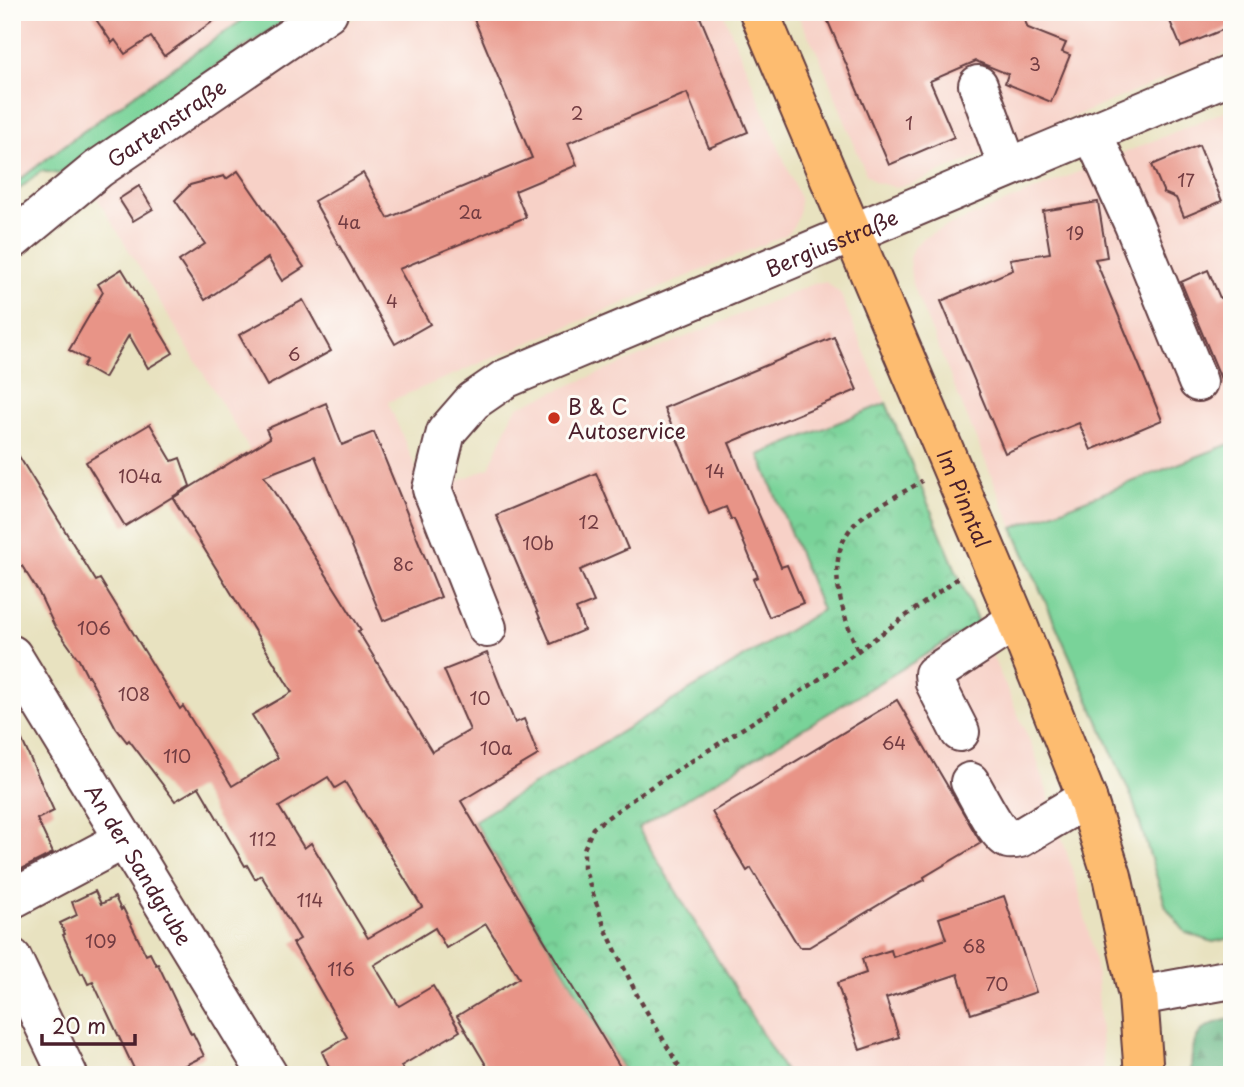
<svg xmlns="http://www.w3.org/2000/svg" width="1244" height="1087" font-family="'Playpen Sans',sans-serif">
	<defs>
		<pattern id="forest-firs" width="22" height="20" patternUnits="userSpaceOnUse" patternTransform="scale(1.75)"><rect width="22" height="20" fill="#62b581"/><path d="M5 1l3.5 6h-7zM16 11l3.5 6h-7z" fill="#53936a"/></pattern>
		<pattern id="park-crowns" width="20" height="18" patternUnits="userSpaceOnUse" patternTransform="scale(1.75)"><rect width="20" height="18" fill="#79d399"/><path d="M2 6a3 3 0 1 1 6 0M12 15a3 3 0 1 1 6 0" fill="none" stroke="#6ab584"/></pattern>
	</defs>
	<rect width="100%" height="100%" fill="#fdfcf7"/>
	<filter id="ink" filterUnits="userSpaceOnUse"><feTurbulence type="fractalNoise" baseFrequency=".0143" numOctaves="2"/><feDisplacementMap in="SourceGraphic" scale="14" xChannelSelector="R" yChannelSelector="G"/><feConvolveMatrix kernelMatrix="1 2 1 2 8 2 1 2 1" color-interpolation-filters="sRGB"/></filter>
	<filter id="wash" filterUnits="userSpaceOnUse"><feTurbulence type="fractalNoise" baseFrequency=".00686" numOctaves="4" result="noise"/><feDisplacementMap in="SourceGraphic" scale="28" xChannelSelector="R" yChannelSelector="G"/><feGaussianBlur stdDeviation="1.57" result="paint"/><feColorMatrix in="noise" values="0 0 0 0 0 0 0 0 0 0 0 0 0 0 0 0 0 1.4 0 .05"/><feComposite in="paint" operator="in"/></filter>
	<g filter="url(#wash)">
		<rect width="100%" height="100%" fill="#e8e2c0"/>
		<g fill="#f7d1c7">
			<polygon points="12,12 254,12 117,106 12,186"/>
			<polygon points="367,12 723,12 800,199 799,212 795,224 786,235 388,402 427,494 489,468 513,413 518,407 815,283 826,282 840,293 886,403 759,456 822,609 474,821 93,191 326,33"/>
			<polygon points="796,12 1232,12 1232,51 912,184 894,187 875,182 866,174 820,58"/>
			<polygon points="1232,108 1232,443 1013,528 912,284 909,258 913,248 921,240 934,232"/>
			<polygon points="978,623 1034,751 1079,891 1096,966 1104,1075 787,1075 638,827"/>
		</g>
		<g fill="#79d399" stroke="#627962" stroke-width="2">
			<path d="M254,12H297L124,127L59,174L41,171L12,195V186C89,124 172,69 254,12Z"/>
			<polygon points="1232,443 1232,938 1213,942 1186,933 1166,907 1132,798 1013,528"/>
		</g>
		<path fill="url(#forest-firs)" stroke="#566a56" stroke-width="2" d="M1232,1019V1075H1191C1191,1041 1195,1024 1232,1019Z"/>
		<polygon fill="url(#park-crowns)" stroke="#627962" stroke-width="2" points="886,403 978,623 638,828 787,1075 627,1075 474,821 822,610 759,455"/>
		<g id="blocks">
			<g fill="#e89487" fill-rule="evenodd">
				<polygon points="91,12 226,12 164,56 151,37 125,54 115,40 112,43"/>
				<polygon points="471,12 698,12 748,132 709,148 687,93 568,143 577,165 515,191 526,217 399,269 430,324 395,344 314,201 363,173 388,218 532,158"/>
				<polygon points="824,12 1021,12 1028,28 1066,43 1062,52 1070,55 1051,102 1005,83 1008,74 976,61 930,81 954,137 889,165"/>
				<polygon points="1166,12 1232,12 1232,26 1181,47"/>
				<polygon points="1199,145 1222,201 1184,217 1176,198 1164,193 1152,165"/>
				<polygon points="238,171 304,267 282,281 268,258 205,300 179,261 205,244 175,200 190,185 224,176 226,179"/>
				<polygon points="139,186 153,209 133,221 119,199"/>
				<polygon points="1098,202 1107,257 1095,259 1162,420 1091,450 1079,423 1005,453 941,301 1013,270 1010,259 1050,253 1043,211"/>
				<polygon points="122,269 173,353 148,368 129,335 104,378 83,366 87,360 69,350 103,292 98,284"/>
				<polygon points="1208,270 1220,298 1232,293 1231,403 1181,282"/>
				<polygon points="303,300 331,351 267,386 239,335"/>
				<polygon points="834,337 857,390 729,443 781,567 787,565 803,603 769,617 753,579 758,577 734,519 731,519 726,507 709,514 664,408"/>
				<path d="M326,403L342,445L374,432L441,597L383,621L315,456L264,476L361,630L358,631L432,752L470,730L444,670L487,653L515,723L524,719L538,755L461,801L625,1075H492L457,1016L519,978L486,924L446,948L435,928L374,965L399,1006L433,986L460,1031L401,1066L406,1075H333L322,1052L347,1037L293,943L300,939L261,875L255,879L247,865L245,866L199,787L175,801L129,740L127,742L116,728L88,675L87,676L79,660L54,625L39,593L22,566L12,572V445L96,581L100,579L180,709L183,706L232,786L278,758L252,715L292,692L173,498L270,438L266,429ZM328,777L335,788L345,782L422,907L368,938L311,843L304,848L279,807Z"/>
				<polygon points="150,424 172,461 180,458 190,486 125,526 86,462"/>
				<polygon points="596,473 628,549 580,570 594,602 576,609 584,630 551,644 496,515"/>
				<polygon points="897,700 981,843 924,877 925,880 900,892 809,947 799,947 751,868 747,871 712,812"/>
				<polygon points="12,718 54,811 37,819 53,853 12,874"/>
				<polygon points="95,891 101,904 115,897 121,910 123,908 146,955 150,953 156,965 158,964 191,1034 193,1033 204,1056 165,1075 137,1075 93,982 88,984 83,973 81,974 63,935 65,934 60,923 77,915 72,902"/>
				<polygon points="1004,896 1036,992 971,1014 958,974 886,998 899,1037 860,1050 837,983 866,973 862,959 891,950 893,957 946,939 939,918"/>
			</g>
		</g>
	</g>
	<g filter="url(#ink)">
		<use href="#blocks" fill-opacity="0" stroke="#623c41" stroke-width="2"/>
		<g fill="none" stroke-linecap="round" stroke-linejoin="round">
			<defs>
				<g id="minor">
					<polyline points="978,85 1008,167"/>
					<polyline points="1092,132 1134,225 1198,382"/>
					<path id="s1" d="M12,240L98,169L328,12"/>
					<path id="s2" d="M487,628L432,489L446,432L473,401L505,379L1232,74"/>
					<path id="s3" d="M12,655L268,1075"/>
					<polyline points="960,732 935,683 934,674 1016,620"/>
					<path d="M970,782C977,794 997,835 1008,839C1012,840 1016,839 1020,838L1087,798"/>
					<polyline points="12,899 125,839"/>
					<polyline points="12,958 68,1075"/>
					<polyline points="1138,996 1232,979"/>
				</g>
				<g id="major">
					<path id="s4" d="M759,12L1016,620L1087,798L1112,876L1138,996L1144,1075"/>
				</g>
			</defs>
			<use href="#minor" stroke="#623c41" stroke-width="42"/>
			<use href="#major" stroke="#623c41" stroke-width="42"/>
			<g stroke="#623c41" stroke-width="4.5" stroke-dasharray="5 5" stroke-linecap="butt">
				<path d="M857,649C841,609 820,552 861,518C879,504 903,493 922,481"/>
				<polyline points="684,1075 637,995 605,928 584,868 584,849 593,828 643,792 811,685 962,575"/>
			</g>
			<use href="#minor" stroke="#fff" stroke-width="38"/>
			<use href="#major" stroke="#fdbc70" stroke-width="38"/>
		</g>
	</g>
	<circle fill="#c8321e" stroke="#fdfcf7" stroke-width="2.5" cx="554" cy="418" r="7"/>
	<g text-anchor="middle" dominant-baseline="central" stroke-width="6" stroke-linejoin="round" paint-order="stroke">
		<g font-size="18" fill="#723c42">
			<text x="1035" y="63">3</text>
			<text x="577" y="112">2</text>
			<text x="909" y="122">1</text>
			<text x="1186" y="179">17</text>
			<text x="470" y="211">2a</text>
			<text x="349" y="221">4a</text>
			<text x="1075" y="232">19</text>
			<text x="392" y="300">4</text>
			<text x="294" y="353">6</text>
			<text x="715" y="470">14</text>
			<text x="140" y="475">104a</text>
			<text x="589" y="521">12</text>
			<text x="538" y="542">10b</text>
			<text x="403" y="563">8c</text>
			<text x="94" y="627">106</text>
			<text x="134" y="693">108</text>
			<text x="480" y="697">10</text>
			<text x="894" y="742">64</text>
			<text x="496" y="747">10a</text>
			<text x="177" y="755">110</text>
			<text x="263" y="838">112</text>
			<text x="310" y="899">114</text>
			<text x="101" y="940">109</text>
			<text x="974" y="945">68</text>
			<text x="341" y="968">116</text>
			<text x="997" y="983">70</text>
		</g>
		<g font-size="21" fill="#4a1f2b" stroke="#fdfcf7">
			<text stroke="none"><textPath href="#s1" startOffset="194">Gartenstraße</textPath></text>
			<text stroke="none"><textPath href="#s2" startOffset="642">Bergiusstraße</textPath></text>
			<text stroke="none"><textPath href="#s4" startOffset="528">Im Pinntal</textPath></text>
			<text stroke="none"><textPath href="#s3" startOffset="245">An der Sandgrube</textPath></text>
		</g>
		<g font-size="21" fill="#4a1f2b" stroke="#fdfcf7" text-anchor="start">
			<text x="568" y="406">B &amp; C<tspan x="568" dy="24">Autoservice</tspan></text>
		</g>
	</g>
	<rect width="1244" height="1087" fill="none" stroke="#fdfcf7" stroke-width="42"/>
	<path d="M42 1034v10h93v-10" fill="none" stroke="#4a1f2b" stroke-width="3.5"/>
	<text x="52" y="1034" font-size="21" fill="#4a1f2b" stroke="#fdfcf7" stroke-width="5" paint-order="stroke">20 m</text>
</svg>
